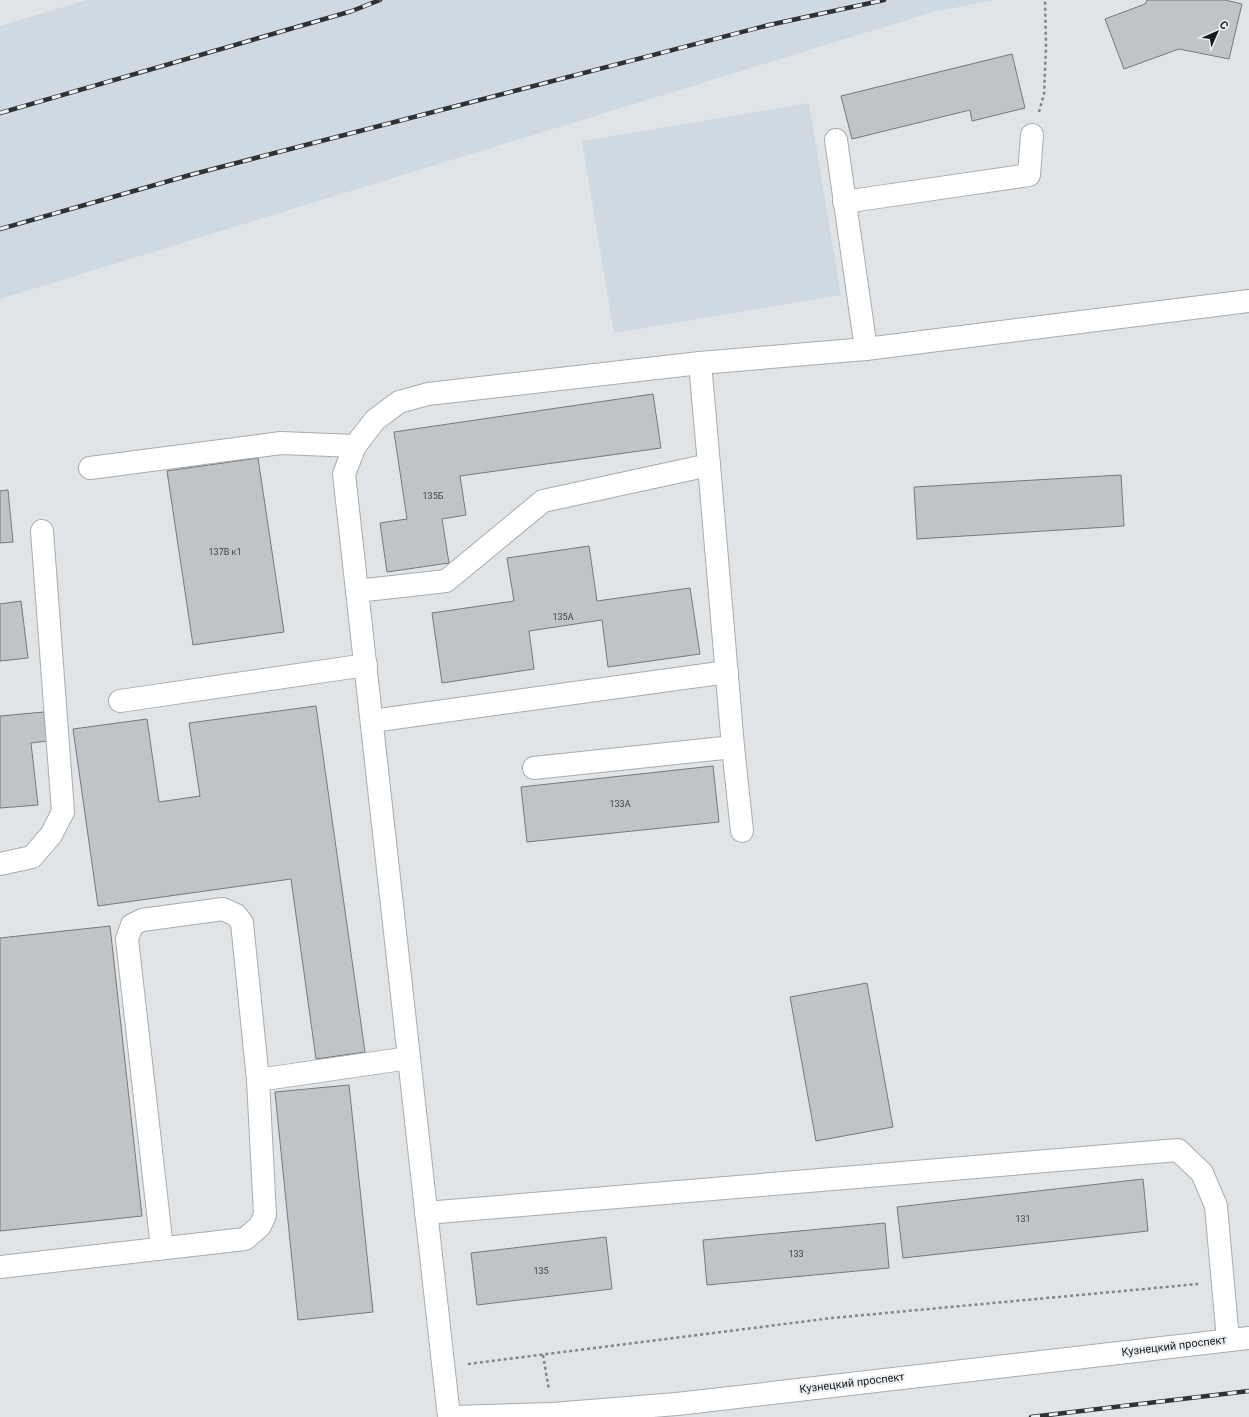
<svg xmlns="http://www.w3.org/2000/svg" width="1249" height="1417" font-family="Roboto,sans-serif">
	<rect width="100%" height="100%" fill="#e0e4e7"/>
	<g fill="#cfd9e2">
		<polygon points="87,0 995,0 933,12 0,299 0,26"/>
		<polygon points="809,103 841,295 614,333 582,141"/>
	</g>
	<g fill="#c0c4c7" stroke="#75797c">
		<polygon points="1147,0 1225,0 1242,4 1229,59 1179,49 1124,69 1105,19 1145,4"/>
		<polygon points="1012,54 1025,108 972,121 970,110 852,139 841,96"/>
		<polygon points="653,394 661,448 460,476 466,515 442,519 449,563 387,572 380,523 407,519 394,432"/>
		<polygon points="258,458 284,632 193,645 167,471"/>
		<polygon points="1121,475 1124,526 917,539 914,487"/>
		<polygon points="8,490 13,542 0,543 0,491"/>
		<polygon points="589,546 597,601 690,588 700,654 608,667 602,620 529,631 534,669 442,683 432,613 514,601 507,558"/>
		<polygon points="21,601 28,658 0,661 0,604"/>
		<polygon points="316,706 365,1052 316,1059 291,879 98,906 73,729 147,719 159,802 200,796 189,723"/>
		<polygon points="44,712 47,741 31,743 38,805 0,808 0,716"/>
		<polygon points="713,766 719,822 527,842 521,787"/>
		<polygon points="110,926 142,1216 0,1231 0,938"/>
		<polygon points="867,983 893,1127 816,1141 790,997"/>
		<polygon points="349,1085 373,1312 298,1320 275,1092"/>
		<polygon points="1143,1179 1148,1231 903,1258 897,1207"/>
		<polygon points="885,1223 889,1268 707,1285 703,1240"/>
		<polygon points="606,1237 612,1289 477,1305 471,1253"/>
	</g>
	<g fill="none" stroke-linecap="round" stroke-linejoin="round">
		<defs>
			<g id="minor">
				<polyline points="836,140 866,349"/>
				<polyline points="844,202 1029,175 1032,135"/>
				<polyline points="709,465 733,747"/>
				<polyline points="90,468 281,443 355,446"/>
				<polyline points="357,591 446,581 543,501 709,465 700,363"/>
				<polyline points="120,701 366,665"/>
				<polyline points="372,721 727,672"/>
				<polyline points="534,768 733,747 742,831"/>
				<polyline points="0,864 32,857 51,835 63,812 42,531"/>
				<polyline points="426,1213 1178,1150 1202,1173 1216,1206 1228,1340"/>
				<polyline points="162,1248 127,939 132,925 142,920 223,909 236,915 242,923 258,1080"/>
				<polyline points="0,1267 245,1239 260,1226 265,1215 258,1080 409,1058"/>
				<polyline points="449,1417 344,474 355,446 375,420 399,402 428,394 700,363 866,349 1249,301"/>
				<polyline points="454,1417 553,1414 677,1404 1249,1338"/>
			</g>
		</defs>
		<use href="#minor" stroke="#a8acaf" stroke-width="24"/>
		<g stroke="#828487" stroke-width="2.5" stroke-dasharray="3 3" stroke-linecap="butt">
			<polyline points="1039,112 1044,94 1046,47 1045,0"/>
			<polyline points="543,1355 549,1390"/>
			<polyline points="468,1364 832,1318 1198,1284"/>
		</g>
		<use href="#minor" stroke="#fff" stroke-width="22"/>
		<defs>
			<g id="rail">
				<polyline points="0,113 352,11 380,0"/>
				<polyline points="0,229 190,175 769,25 884,0"/>
				<polyline points="1031,1417 1249,1391"/>
			</g>
		</defs>
		<use href="#rail" stroke="#303133" stroke-width="4.5"/>
		<use href="#rail" stroke="#edf1f4" stroke-width="3" stroke-dasharray="9" stroke-linecap="butt"/>
	</g>
	<g text-anchor="middle" dominant-baseline="central" stroke-width="4" stroke-linejoin="round" paint-order="stroke">
		<g font-size="9" fill="#414345">
			<text x="433" y="496">135Б</text>
			<text x="225" y="552">137В к1</text>
			<text x="563" y="617">135А</text>
			<text x="620" y="804">133А</text>
			<text x="1023" y="1219">131</text>
			<text x="796" y="1254">133</text>
			<text x="541" y="1271">135</text>
		</g>
		<g font-size="11" fill="#17181a" stroke="#edf1f4">
			<text transform="translate(1174 1346) rotate(-7)">Кузнецкий проспект</text>
			<text transform="translate(852 1383) rotate(-7)">Кузнецкий проспект</text>
		</g>
	</g>
	<g transform="translate(1217 32) rotate(45)" stroke="#edf1f4" stroke-width="3" paint-order="stroke">
	<path d="M0-3L7 15L0 10L-7 15Z" fill="#17181a"/>
	<text y="-6" font-size="11" font-weight="bold" text-anchor="middle" fill="#17181a">С</text>
	</g>
</svg>
